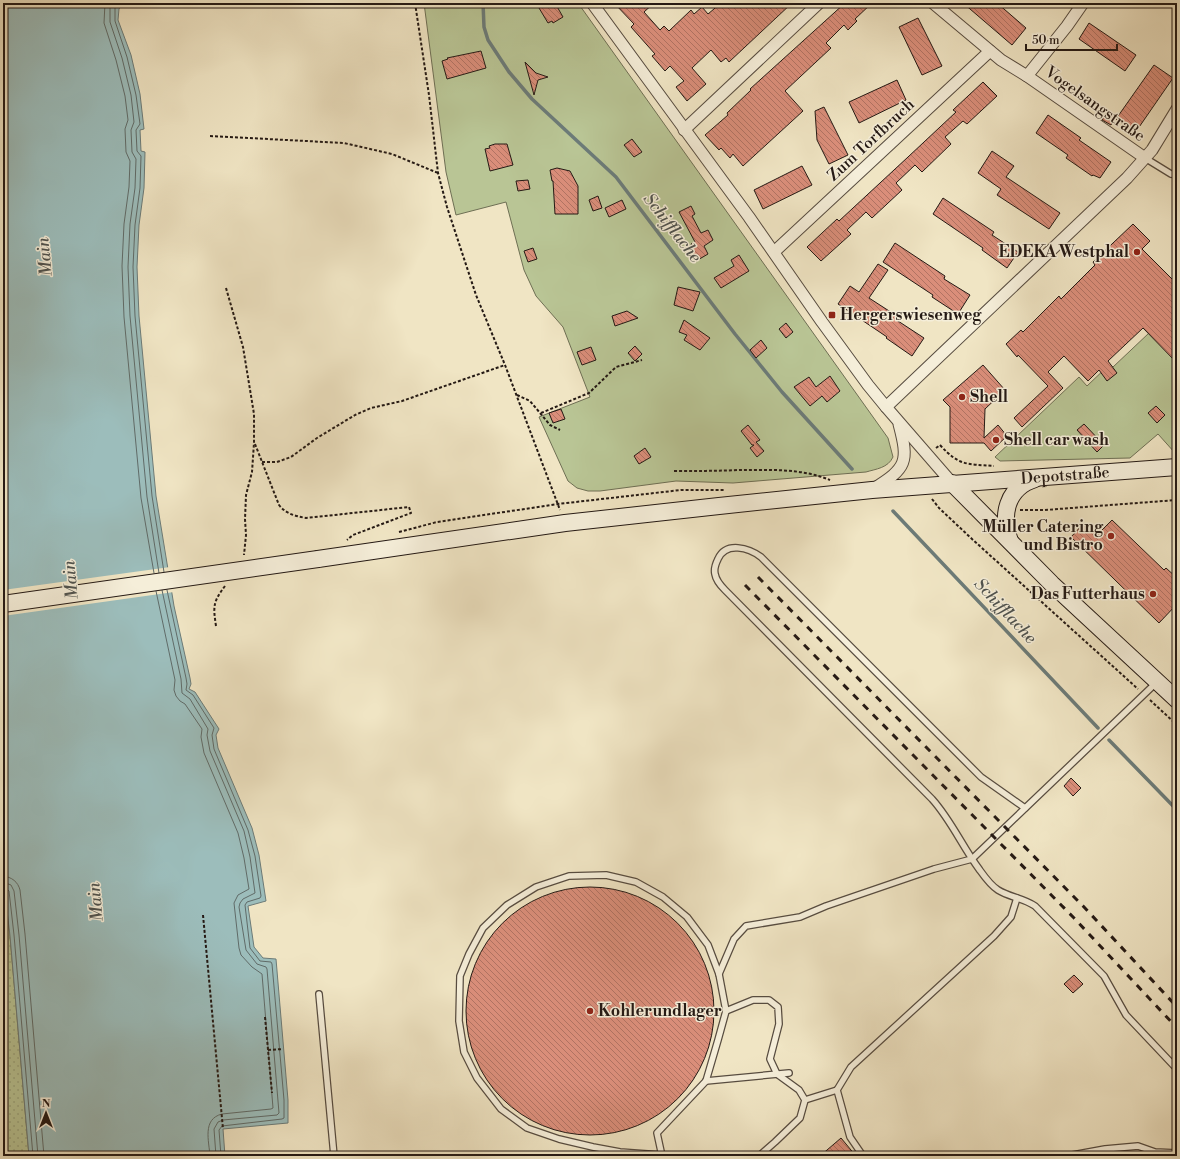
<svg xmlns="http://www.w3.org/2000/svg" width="1180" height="1159" font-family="'Libre Bodoni',serif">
	<defs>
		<pattern id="grass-dots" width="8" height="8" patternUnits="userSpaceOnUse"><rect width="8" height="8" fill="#b9c595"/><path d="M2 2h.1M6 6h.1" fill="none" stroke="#9fa980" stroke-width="1.8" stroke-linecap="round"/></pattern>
		<pattern id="building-back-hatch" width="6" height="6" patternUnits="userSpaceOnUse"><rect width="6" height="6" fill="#da8e7a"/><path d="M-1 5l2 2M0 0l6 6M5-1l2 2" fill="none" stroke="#b17363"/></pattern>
	</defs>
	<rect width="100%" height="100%" fill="#f0e5c4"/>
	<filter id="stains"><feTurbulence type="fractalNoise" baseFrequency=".005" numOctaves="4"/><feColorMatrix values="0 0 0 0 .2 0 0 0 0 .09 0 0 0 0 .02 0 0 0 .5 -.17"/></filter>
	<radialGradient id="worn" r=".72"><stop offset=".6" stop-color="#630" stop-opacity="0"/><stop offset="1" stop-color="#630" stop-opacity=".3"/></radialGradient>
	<polygon fill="url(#grass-dots)" stroke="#6e6f54" points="3,876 10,936 29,1156 3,1156"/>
	<g fill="#b9c595" stroke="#6e6f54">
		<path d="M424,3H578L888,438L893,457C888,468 876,469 866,472L733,483L676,481L600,491H588L577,488L568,481L539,417L590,397L563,327L536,296L524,270L506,202L456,215L446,172Z"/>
		<polygon points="1149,333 1177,357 1177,452 1175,453 1158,434 1130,458 1000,461 995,457 1079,377 1087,386 1110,364 1113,367"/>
	</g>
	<polygon fill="#9cbdbb" stroke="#6c7b78" points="3,3 122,3 119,9 118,20 131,55 140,94 144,129 140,130 141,151 145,152 144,188 139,225 137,267 139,316 156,496 174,606 190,678 191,684 189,689 195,692 219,729 216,735 218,748 252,828 259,855 266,901 248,906 254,947 263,958 276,959 288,1100 288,1123 223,1129 225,1156 29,1156 10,936 3,876"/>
	<polygon fill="#f0e5c4" points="170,567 174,592 3,616 3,590"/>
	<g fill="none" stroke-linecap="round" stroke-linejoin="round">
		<g stroke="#606b68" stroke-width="1">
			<polyline points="105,3 104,23 116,60 125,96 128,120 125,129 126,152 130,161 129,187 124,224 122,266 124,317 141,498 154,573"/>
			<polyline points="112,3 110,8 110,22 122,58 131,95 134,122 131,130 132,152 136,159 135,188 130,224 128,267 130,316 147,497 159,573"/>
			<polyline points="117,3 115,8 115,21 127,57 136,95 140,124 136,130 137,151 141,156 140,188 135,225 133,267 135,316 152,496 164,572"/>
			<polyline points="162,590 181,679 182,693 190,699 208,729 207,735 210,751 244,831 250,857 255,893 243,899 240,903 239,907 246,950 257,964 266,967 267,969 279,1113 277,1115 223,1120 218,1122 214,1129 216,1156"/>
			<polyline points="167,590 186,678 187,684 186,690 193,695 214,728 212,735 214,749 248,830 255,856 261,896 260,898 247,902 245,905 250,948 260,961 271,962 272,964 284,1100 284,1118 282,1119 222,1126 219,1130 221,1156"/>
			<path d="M156,591L175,680L174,690L176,696L180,701L185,704L202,729L201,737L204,753L238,833L244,858L249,889L238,895L234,903L239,948L241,955L252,967L262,974L273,1108L271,1109L222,1114C202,1119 209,1141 210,1156"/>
			<path d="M3,876C12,877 18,882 20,890L25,934L44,1156"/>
			<polyline points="3,882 11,885 14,891 19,935 38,1156"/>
			<polyline points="3,887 6,888 9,891 14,935 33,1156"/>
		</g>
		<g stroke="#6c7b78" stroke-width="3.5">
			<polyline points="483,3 484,27 488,40 509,72 532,99 616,177 735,334 782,392 852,469"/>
			<polyline points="893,511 1098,728"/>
			<polyline points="1109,740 1177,810"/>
		</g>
	</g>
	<g fill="url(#building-back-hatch)" stroke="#241914">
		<polygon points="536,3 555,3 563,17 553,23 552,21 548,23"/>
		<polygon points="614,3 654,3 644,12 660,30 664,26 669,31 691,10 694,14 702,7 708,14 721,3 792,3 729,62 726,58 721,62 711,50 692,68 706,84 687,101 676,87 684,81 670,66 665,71 652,56 655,54 631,27 634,24"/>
		<polygon points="845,3 872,3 855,19 857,21 848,30 844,25 826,43 831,48 785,91 803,111 743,166 733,154 730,158 721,148 719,150 705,135 728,115 727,113 751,90 750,89"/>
		<polygon points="963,3 997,3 1026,28 1012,45"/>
		<polygon points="918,18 942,66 922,75 899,27"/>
		<polygon points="1089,23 1136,55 1125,71 1079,39"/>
		<polygon points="481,51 486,68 447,79 442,61 448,59 447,58"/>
		<polygon points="525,62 536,73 548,77 538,80 534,95"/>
		<polygon points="1154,65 1173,78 1135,133 1116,119"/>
		<polygon points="897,80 906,100 859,123 849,102"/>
		<polygon points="983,82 997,96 967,124 963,121 945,137 951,144 922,172 915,165 896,183 902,190 872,218 866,212 847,230 851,234 821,261 807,247 837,219 839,221 908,157 956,112 953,110"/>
		<polygon points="824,107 848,155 829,164 817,140 815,111"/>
		<polygon points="1107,112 1115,116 1111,125 1102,120"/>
		<polygon points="1048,115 1081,138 1079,140 1111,162 1100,178 1093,175 1092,176 1066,158 1068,155 1036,133"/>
		<polygon points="632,139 642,152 634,157 624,145"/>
		<polygon points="495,144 507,144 513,165 490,171 485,149 490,148 489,146"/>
		<polygon points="992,151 1014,166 1006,177 1060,213 1049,229 997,195 1001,189 978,173"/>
		<polygon points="802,166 812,185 763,209 754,190"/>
		<polygon points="557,168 570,171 578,186 578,214 555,214 553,181 552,181 550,170"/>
		<polygon points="528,180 530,189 518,191 516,181"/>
		<polygon points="598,196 602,208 593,211 589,200"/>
		<polygon points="943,198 994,232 992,235 1018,252 1007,268 982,250 983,248 933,214"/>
		<polygon points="622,200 626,209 609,217 605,208"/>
		<polygon points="691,206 695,214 692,216 701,233 708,230 713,240 704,246 708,254 696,261 689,250 693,247 691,244 695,242 679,212"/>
		<polygon points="1133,224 1150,241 1142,249 1177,284 1177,363 1143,328 1108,361 1117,373 1107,381 1099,370 1088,381 1064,356 1048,372 1063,388 1022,427 1014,418 1048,386 1018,355 1017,357 1006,344 1021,330 1023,332 1059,296 1061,299 1095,265 1093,262"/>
		<polygon points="895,243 945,276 944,279 970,295 958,314 932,297 933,295 883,262"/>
		<polygon points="533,248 537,259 528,262 524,251"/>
		<polygon points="739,255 749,271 721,288 714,278 734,266 731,260"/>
		<polygon points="878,264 888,270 869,298 900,318 898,321 924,338 912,356 886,338 887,337 838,304 850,286 859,292"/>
		<polygon points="678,287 700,292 693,311 674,305"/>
		<polygon points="627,311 638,318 615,326 612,316"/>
		<polygon points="684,320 710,338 700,350 684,340 687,335 679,332"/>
		<polygon points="786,323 793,332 786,338 779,329"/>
		<polygon points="761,340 767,348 756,358 750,350"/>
		<polygon points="635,346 642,354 635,361 628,353"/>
		<polygon points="591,347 596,360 582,365 577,352"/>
		<polygon points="983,365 1005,390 985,409 984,438 998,425 1007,436 991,451 984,443 950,443 950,407 943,400"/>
		<polygon points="830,376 840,391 827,402 822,396 810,406 794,387 809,377 816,387"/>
		<polygon points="1156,406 1165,415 1157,423 1148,413"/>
		<polygon points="561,409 565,419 553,423 549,413"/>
		<polygon points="1084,424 1104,445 1097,452 1077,430"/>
		<polygon points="748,425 760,440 756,442 764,451 757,457 750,448 754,445 752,445 741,431"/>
		<polygon points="645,448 651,457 639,464 634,456"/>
		<polygon points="1112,520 1164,570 1166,568 1177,578 1177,604 1159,623 1071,537 1084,523 1097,535"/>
		<polygon points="1071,778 1081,788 1073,796 1064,786"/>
		<circle cx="590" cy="1011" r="124"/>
		<polygon points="1074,975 1083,984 1073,993 1064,984"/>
		<polygon points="841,1138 856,1156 820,1156"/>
	</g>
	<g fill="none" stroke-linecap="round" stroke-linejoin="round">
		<defs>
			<g id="service">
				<polyline points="1145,158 1171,174"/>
				<path d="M1025,808L981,777L761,557C749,548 726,541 718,559C716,563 714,570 715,574C716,580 721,586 725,590L932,799C951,820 962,846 979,869C984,876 990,885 998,890C1009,897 1023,898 1035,906L1104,976L1126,1015L1177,1069"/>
				<polyline points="719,974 734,939 746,926 800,917 826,906 934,869 972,859 1157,682"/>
				<polyline points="319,994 334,1156"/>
				<polyline points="726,1011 753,1000 769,1000 778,1007 779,1024 770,1059 777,1074 799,1090 805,1100 800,1118 775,1142 759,1156"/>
				<polyline points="706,1081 789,1073"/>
				<polyline points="805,1100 837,1090"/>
				<polyline points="662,1155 620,1152 593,1147 559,1139 527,1128 501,1109 477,1078 464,1052 459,1021 460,976 469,954 483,928 507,905 536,887 569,876 606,875 636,882 663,897 687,917 708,945 719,974 726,1011 718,1040 706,1081 657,1133 662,1156"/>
				<polyline points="863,1156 850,1137 837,1090 851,1067 994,936 1011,917 1017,898"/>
				<polyline points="1067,1156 1105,1149 1138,1146 1155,1152 1177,1153"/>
			</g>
			<g id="minor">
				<polyline points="592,3 749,217 822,322 868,385 886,407 952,483"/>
				<polyline points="933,3 1001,60 1027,76 1145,158"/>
				<polyline points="1027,76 1067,26 1083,3"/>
				<polyline points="684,130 819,3"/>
				<polyline points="774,252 990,51"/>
				<polyline points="886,407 1127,178 1152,150 1177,109"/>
				<path d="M873,489C907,468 909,462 899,424"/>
			</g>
			<g id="secondary">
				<polyline points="952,483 1052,584 1177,700"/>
				<path d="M1010,541C1001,516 1006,488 1035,479"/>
				<path id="s1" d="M318,559L565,523L719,506L872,490L1177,467"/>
			</g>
		</defs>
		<use href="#service" stroke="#574c40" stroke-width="8"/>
		<use href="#minor" stroke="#574c40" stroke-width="13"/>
		<use href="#secondary" stroke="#241914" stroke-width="18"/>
		<g stroke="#241914" stroke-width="2" stroke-dasharray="3 2" stroke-linecap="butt">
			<polyline points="415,3 429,95 438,173 447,207 476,295 505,365 560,510"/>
			<polyline points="210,136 344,143 392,154 438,173"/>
			<polyline points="226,288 243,347 254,414 254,443 252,472 246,495 245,519 246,535 244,555"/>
			<polyline points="517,395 530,401 550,425 560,430"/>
			<polyline points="541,413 589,393 616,367 642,360"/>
			<path d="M255,444L279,505C286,514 295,516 306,518L409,507L411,513L353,535L347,540"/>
			<path d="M936,448L940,445C959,466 967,464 994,466"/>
			<polyline points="262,462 277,462 291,457 317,438 355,415 371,408 402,401 505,365"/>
			<path d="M674,471C696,471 717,471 739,470C769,470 801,468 830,480"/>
			<polyline points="932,499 939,508 972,539 1138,689"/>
			<polyline points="1020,510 1045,510 1177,500"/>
			<polyline points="399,532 437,522 558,504 681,490 725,490"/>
			<path d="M216,626C213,606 213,602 225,586"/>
			<polyline points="1150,700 1177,725"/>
			<polyline points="203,915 223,1129"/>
			<polyline points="265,1017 272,1093"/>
			<polyline points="268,1050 283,1049"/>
		</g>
		<use href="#service" stroke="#f5eed9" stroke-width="5.5"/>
		<use href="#minor" stroke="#f5eed9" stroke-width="11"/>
		<use href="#secondary" stroke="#f5eed9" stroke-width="16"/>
		<g stroke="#241914" stroke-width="3" stroke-dasharray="7 7" stroke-linecap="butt">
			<polyline points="758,577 1084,907 1177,1007"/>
			<polyline points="745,585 1074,918 1177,1028"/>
		</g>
		<defs>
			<polyline id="secondary-bridge" points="3,604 318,559"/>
		</defs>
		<use href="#secondary-bridge" stroke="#241914" stroke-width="18" stroke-linecap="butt"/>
		<use href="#secondary-bridge" stroke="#f5eed9" stroke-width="16"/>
	</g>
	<g fill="#8f2418" stroke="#f5eed9" stroke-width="1.5">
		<circle cx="1137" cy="252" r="4"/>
		<rect x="828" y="311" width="8" height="8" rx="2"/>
		<circle cx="962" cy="397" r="4"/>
		<circle cx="996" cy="440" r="4"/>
		<circle cx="1111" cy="536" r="4"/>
		<circle cx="1153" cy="594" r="4"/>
		<circle cx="590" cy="1011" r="4"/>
	</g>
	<g text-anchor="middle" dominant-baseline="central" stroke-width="3" stroke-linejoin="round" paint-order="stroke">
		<g font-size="16" fill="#241914" stroke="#f5eed9">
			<text transform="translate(1095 104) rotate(35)">Vogelsangstraße</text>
			<text transform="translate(871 140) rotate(-43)">Zum Torfbruch</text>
			<text stroke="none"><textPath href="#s1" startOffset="752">Depotstraße</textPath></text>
		</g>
		<g font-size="16" font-weight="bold" fill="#241914" stroke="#f5eed9" text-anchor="start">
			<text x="1129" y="252" text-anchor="end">EDEKA Westphal</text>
			<text x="840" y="315">Hergerswiesenweg</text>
			<text x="970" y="397">Shell</text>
			<text x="1004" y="440">Shell car wash</text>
			<text x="1103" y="527" text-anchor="end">Müller Catering<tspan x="1103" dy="18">und Bistro</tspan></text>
			<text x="1145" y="594" text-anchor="end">Das Futterhaus</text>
			<text x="598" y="1011">Kohlerundlager</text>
		</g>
		<g font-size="17" font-style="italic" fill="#4e524e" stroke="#f5eed9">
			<text transform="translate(672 228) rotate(52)">Schifflache</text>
			<text transform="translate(45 257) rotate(-95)">Main</text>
			<text transform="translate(71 580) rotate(-95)">Main</text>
			<text transform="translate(1005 611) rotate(47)">Schifflache</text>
			<text transform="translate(96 902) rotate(-95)">Main</text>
		</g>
	</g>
	<rect width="1180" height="1159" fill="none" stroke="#f0e5c4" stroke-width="16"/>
	<rect x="4" y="4" width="1172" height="1151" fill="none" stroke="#241914" stroke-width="2"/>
	<rect x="8" y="8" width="1164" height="1143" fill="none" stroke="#241914"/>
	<g transform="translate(46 1113)" stroke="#f5eed9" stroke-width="3" paint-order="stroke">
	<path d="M0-3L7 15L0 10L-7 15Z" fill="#241914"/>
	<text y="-6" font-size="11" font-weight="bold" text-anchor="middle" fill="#241914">N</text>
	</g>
	<path d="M1026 44v6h91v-6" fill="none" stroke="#241914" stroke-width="2"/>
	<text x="1032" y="44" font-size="12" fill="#241914" stroke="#f5eed9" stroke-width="3" paint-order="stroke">50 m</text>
	<rect width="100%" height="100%" filter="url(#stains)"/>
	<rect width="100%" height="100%" fill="url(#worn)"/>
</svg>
